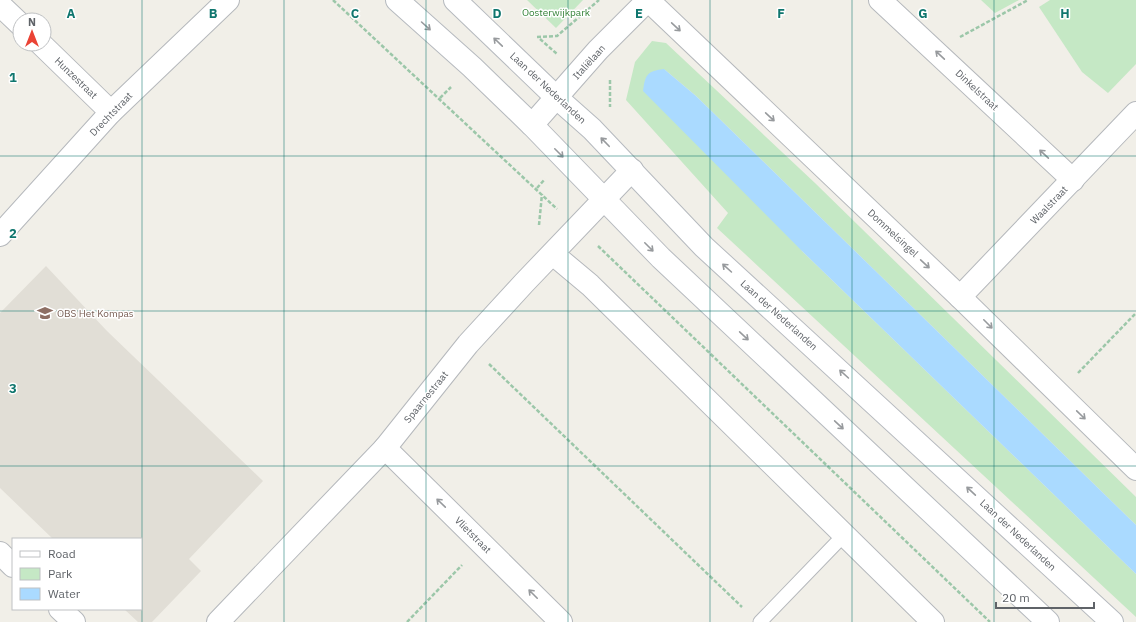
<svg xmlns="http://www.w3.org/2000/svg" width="1136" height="622" font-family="'IBM Plex Sans',sans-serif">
	<rect width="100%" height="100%" fill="#f1efe8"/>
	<polygon fill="#e1ded6" points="46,266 107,331 263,481 189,559 201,571 152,622 138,622 124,609 141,609 141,539 53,539 0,488 0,313"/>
	<g fill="#c5e8c5">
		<polygon points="527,0 583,0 556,28"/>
		<polygon points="981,0 1019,0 995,13"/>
		<polygon points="1050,0 1136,0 1136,64 1108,93 1082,72 1039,7"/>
		<polygon points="652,41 666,43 815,183 1136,497 1136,525 696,96 664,69 803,252 1136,574 1136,617 717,228 728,213 626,100 635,62"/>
	</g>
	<path fill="#aadaff" d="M664,69L696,96L1136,525V574L803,252L643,91C645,75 647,71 664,69Z"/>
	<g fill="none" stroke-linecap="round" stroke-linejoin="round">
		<defs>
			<polyline id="lane" points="760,622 844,535"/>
			<g id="street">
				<polyline points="648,0 960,297 1136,469"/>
				<polyline points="880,0 1073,180"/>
				<polyline points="0,5 20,24"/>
				<polyline points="41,44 111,112"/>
				<polyline points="532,125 598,50 648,0"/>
				<polyline points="0,235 111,112 228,0"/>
				<polyline points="553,254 590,285 933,622"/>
				<polyline points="960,297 1136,113"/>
				<polyline points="385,448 561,622"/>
				<polyline points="0,553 13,566"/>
				<polyline points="60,609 74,622"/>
				<polyline points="218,622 385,448 468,344 524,283 632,170"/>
			</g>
			<g id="secondary">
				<polyline points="397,0 472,67 532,125 661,258 1048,622"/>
				<polyline points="455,0 557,98 592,129 704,247 1112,622"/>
			</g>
		</defs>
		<use href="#lane" stroke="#b5b8bc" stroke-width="15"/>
		<use href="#street" stroke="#b5b8bc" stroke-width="24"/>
		<use href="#secondary" stroke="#b6babf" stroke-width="24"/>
		<g stroke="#9cc7a9" stroke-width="2.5" stroke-dasharray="4 2" stroke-linecap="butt">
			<polyline points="333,0 557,209"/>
			<polyline points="537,37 557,36 599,0"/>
			<polyline points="960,37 1028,0"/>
			<polyline points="540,39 557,54"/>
			<polyline points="610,80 610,107"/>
			<polyline points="440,98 451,87"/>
			<polyline points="537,188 545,179"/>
			<polyline points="539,225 542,194"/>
			<polyline points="598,246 990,622"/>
			<polyline points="489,364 742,607"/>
			<polyline points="1078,373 1136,313"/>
			<polyline points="407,622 462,565"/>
		</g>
		<use href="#lane" stroke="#fff" stroke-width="13"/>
		<use href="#street" stroke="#fff" stroke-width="22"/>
		<use href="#secondary" stroke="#fff" stroke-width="22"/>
	</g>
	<defs><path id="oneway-shaft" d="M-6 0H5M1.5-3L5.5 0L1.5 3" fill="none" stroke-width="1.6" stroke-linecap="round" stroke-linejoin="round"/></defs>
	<g stroke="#979a9d">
		<use href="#oneway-shaft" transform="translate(426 26) rotate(42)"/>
		<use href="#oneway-shaft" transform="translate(676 27) rotate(43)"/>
		<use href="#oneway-shaft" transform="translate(498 42) rotate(-136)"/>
		<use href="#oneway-shaft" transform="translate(940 55) rotate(-137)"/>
		<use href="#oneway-shaft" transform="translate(770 117) rotate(43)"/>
		<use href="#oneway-shaft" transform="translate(605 142) rotate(-134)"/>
		<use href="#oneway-shaft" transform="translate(559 153) rotate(45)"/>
		<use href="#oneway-shaft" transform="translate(1044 154) rotate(-137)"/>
		<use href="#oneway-shaft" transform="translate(649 247) rotate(45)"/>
		<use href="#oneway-shaft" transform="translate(925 264) rotate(43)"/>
		<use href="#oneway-shaft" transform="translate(727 268) rotate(-138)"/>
		<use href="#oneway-shaft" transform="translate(988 324) rotate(45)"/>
		<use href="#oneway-shaft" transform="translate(744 336) rotate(43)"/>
		<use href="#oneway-shaft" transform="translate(844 374) rotate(-138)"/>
		<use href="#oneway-shaft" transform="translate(1081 415) rotate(44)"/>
		<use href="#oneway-shaft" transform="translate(839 425) rotate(43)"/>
		<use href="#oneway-shaft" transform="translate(971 491) rotate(-137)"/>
		<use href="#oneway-shaft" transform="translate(441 503) rotate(-136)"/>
		<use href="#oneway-shaft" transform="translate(533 594) rotate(-135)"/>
	</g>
	<path fill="none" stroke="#0f766e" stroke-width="1" stroke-opacity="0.55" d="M142,0V622M284,0V622M426,0V622M568,0V622M710,0V622M852,0V622M994,0V622M0,156H1136M0,311H1136M0,466H1136"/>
	<defs>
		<symbol id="school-bare" viewBox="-9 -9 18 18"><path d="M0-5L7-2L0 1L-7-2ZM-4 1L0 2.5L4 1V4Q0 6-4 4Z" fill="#8d6e63" stroke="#fff" stroke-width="2.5" paint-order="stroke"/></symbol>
	</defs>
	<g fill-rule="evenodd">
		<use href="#school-bare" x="34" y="302" width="22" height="22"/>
	</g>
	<g text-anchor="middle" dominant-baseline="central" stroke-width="3" stroke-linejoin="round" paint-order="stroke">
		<g font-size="10" fill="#348238" stroke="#fff">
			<text x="556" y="12">Oosterwijkpark</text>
		</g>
		<g font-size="10" fill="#5f6368" stroke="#fff">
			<text transform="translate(589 62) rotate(-48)">Italiëlaan</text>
			<text transform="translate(76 78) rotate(44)">Hunzestraat</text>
			<text transform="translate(548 88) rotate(43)">Laan der Nederlanden</text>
			<text transform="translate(977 90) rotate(43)">Dinkelstraat</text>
			<text transform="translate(111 114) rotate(-46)">Drechtstraat</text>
			<text transform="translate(1049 205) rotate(-46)">Waalstraat</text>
			<text transform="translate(893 233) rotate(43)">Dommelsingel</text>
			<text transform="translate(779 315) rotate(42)">Laan der Nederlanden</text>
			<text transform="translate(426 397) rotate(-51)">Spaarnestraat</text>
			<text transform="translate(473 535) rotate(45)">Vlietstraat</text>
			<text transform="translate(1018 535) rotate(43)">Laan der Nederlanden</text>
		</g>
		<g font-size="10" fill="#785e54" stroke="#fff" text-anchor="start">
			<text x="57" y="313">OBS Het Kompas</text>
		</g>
	</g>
	<g font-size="13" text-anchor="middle" font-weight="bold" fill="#0f766e" stroke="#fff" stroke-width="3" stroke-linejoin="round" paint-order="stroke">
		<text x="71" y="18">A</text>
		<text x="213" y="18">B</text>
		<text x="355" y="18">C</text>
		<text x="497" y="18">D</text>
		<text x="639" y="18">E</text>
		<text x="781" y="18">F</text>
		<text x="923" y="18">G</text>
		<text x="1065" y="18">H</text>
		<text x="13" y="82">1</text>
		<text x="13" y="238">2</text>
		<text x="13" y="393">3</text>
	</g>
	<rect x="12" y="538" width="130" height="72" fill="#ffffff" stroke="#bfc1c3"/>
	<rect x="20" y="551" width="20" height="6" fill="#ffffff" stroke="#bfc1c3"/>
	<text x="48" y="558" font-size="12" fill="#5f6368">Road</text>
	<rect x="20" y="568" width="20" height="12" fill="#c5e8c5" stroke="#bfc1c3"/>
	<text x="48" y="578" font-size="12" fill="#5f6368">Park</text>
	<rect x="20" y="588" width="20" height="12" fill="#aadaff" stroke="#bfc1c3"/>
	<text x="48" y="598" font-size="12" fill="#5f6368">Water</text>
	<g transform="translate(32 32)"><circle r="19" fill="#ffffff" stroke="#bfc1c3"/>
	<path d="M0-3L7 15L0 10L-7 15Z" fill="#ea4335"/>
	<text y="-6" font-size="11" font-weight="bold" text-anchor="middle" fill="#5f6368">N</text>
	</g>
	<path d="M996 602v6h98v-6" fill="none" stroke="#5f6368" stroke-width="2"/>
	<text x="1002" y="602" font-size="12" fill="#5f6368" stroke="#ffffff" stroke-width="3" paint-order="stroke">20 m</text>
</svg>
